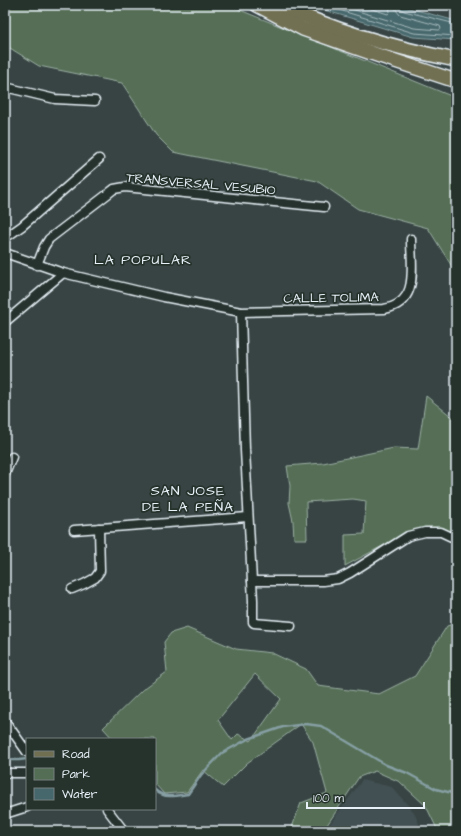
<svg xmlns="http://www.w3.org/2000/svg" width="461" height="836" viewBox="0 0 461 836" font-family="'Architects Daughter',sans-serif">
  <rect width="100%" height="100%" fill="#374443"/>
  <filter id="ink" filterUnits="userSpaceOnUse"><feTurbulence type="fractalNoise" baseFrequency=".025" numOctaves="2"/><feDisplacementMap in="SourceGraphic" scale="8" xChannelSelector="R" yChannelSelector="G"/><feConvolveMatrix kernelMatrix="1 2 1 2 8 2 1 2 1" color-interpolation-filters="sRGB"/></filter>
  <g filter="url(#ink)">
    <path fill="#435052" d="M 362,780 L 392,787 L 414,812 L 422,831 L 325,831 Z"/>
    <g fill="#546e55" stroke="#9eb0a6" fill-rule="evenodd">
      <path d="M 9,5 L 233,5 L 240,10 L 456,98 L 456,273 L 428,228 L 358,209 L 317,181 L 173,152 L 156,135 L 122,83 L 39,66 L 5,45 L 5,6 Z"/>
      <path d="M 426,396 L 456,420 L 456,533 L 425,532 L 401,536 L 345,566 L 345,535 L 364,534 L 366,501 L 353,499 L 306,502 L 307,539 L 294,539 L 293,521 L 289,503 L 290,486 L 287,466 L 323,463 L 394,448 L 418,449 Z"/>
      <path d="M 456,623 L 456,831 L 438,831 L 426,806 L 400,782 L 375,771 L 359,777 L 323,831 L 296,831 L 291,830 L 301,803 L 327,793 L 313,742 L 301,724 L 247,763 L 223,787 L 203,770 L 187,792 L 164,794 L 155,784 L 155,739 L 113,739 L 103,728 L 142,690 L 167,672 L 164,642 L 171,633 L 187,628 L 236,649 L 272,653 L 306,669 L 318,686 L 379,694 L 415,676 L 447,626 ZM 255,674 L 281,699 L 251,741 L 238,734 L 232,740 L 218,720 Z"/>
    </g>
    <path fill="#46686c" stroke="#879fa4" d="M 313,5 L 398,5 L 456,21 L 456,40 L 413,37 L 324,10 Z"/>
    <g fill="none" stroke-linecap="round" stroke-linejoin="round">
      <g stroke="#a7bac0" stroke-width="1">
        <path d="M 323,5 L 414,33 L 456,36"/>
        <path d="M 338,5 L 414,28 L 439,30 L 441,29 L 440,26 L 400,15 L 396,10 L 395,5"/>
        <path d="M 359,5 L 388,14 L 390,12 L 389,5"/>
        <path d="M 400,5 L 401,9 L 404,11 L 456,24"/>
      </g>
      <g stroke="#879fa4" stroke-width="2.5">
        <path d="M 98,739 L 100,739"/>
        <path d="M 5,760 L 19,760 L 27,759"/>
        <path d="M 155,790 C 164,799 177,796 188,794 L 201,775 L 222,753 L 248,739 L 283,727 L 306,724 L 321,726 L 386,765 L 407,773 L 436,789 L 456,794"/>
      </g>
      <g stroke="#e8f1f8" stroke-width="11">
        <g id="street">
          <path d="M 5,87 L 55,99 L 95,101"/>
          <path d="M 5,238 L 22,226 L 99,159"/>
          <path d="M 5,252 L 8,254 L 63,273 L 164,297 L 241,312 L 384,309 C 420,303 411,267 411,239"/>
          <path d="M 37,265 L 44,247 L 49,239 L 109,193 L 114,189 L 125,187 L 324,207"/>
          <path d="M 241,312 L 245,450 L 253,600 L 253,622 L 254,623 L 291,626"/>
          <path d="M 5,322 L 63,273"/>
          <path d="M 5,474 L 12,457"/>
          <path d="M 74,530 L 248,517"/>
          <path d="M 252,581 L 323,581 L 338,579 L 350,573 L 408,536 L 425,532 L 441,532 L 456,539"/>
          <path d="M 72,589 L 84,584 L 95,578 L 100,571 L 99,528"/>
          <path d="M 5,721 L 27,752"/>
          <path d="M 5,773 L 27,773"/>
          <path d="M 107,809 L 124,831"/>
          <path d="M 5,814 L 27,807"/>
        </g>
      </g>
      <g stroke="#e8f1f8" stroke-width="16">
        <g id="primary">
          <path d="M 257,5 L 303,29 L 377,55 L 456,81"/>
          <path d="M 280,5 C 336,32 395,48 456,60"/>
        </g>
      </g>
      <use href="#street" stroke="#26332d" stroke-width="8"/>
      <use href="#primary" stroke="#716f52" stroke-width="13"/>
    </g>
  </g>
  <g text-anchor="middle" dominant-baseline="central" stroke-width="3.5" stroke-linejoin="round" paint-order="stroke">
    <g font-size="13" fill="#e8f1f8" stroke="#26332d">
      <text transform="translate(201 184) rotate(5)">TRANSVERSAL VESUBIO</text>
      <text transform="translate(331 298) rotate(-1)">CALLE TOLIMA</text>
    </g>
    <g font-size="14" letter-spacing="1" fill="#e8f1f8" stroke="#26332d">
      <text x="143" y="260">LA POPULAR</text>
      <text x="188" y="491">SAN JOSE<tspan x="188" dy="16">DE LA PEÑA</tspan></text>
    </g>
  </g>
  <rect width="461" height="836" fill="none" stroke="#26332d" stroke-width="20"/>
  <rect x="10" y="10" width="441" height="816" fill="none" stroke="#e8f1f8" stroke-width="1.5" filter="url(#ink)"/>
  <rect x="26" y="738" width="130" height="72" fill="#26332d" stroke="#747f7e"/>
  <rect x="34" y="751" width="20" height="6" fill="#716f52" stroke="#747f7e"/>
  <text x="62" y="758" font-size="12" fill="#e8f1f8">Road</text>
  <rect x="34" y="768" width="20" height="12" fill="#546e55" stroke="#747f7e"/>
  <text x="62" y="778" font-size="12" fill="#e8f1f8">Park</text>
  <rect x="34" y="788" width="20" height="12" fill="#46686c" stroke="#747f7e"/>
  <text x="62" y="798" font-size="12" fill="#e8f1f8">Water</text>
  <path d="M307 802v6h117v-6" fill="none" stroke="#e8f1f8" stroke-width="2"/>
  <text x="313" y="802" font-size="12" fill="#e8f1f8" stroke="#26332d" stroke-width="3" paint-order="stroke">100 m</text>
</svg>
